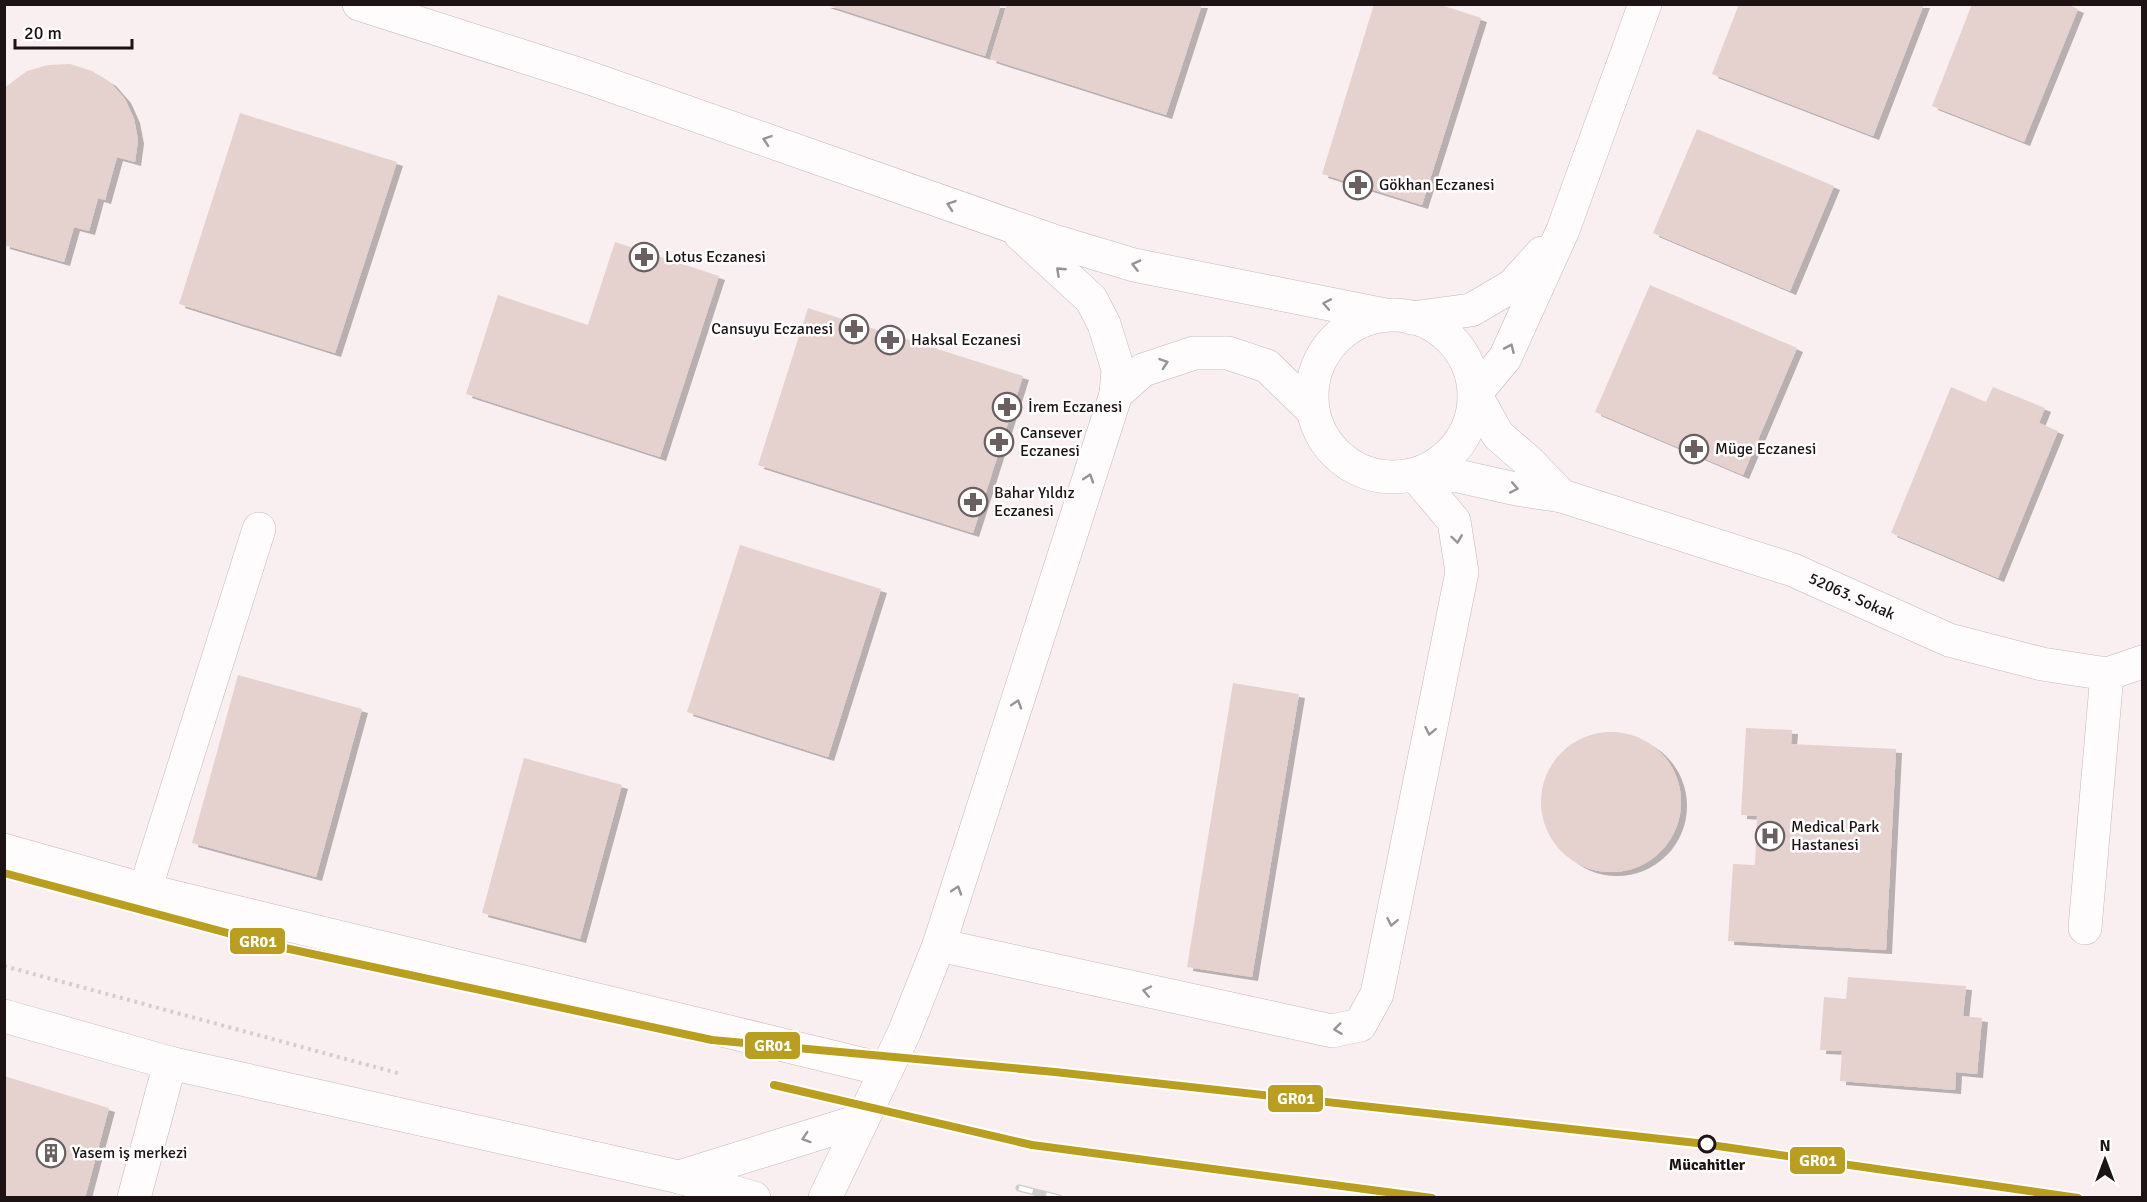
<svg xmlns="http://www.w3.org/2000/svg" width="2147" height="1202" viewBox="0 0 2147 1202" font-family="Signika,sans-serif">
  <defs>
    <filter id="shadow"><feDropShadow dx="6" dy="4" stdDeviation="0" flood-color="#0004"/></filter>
  </defs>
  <rect width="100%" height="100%" fill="#f9eef0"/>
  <g fill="#e5d2cf" filter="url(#shadow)">
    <path d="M 824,4 L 1001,4 L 985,56 Z"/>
    <path d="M 1007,4 L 1202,4 L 1166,115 L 990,59 Z"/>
    <path d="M 1374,4 L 1438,4 L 1481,18 L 1422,205 L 1322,174 Z"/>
    <path d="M 1739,4 L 1924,4 L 1873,136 L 1712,74 Z"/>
    <path d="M 1972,4 L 2066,4 L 2078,9 L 2024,142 L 1932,106 Z"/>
    <path d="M 70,64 L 92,71 L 110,82 L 125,99 L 134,119 L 138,140 L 135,162 L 117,157 L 105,200 L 98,198 L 89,231 L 74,227 L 64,262 L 4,245 L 4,88 L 27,71 L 48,65 Z"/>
    <path d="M 240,113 L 397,162 L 335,353 L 179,304 Z"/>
    <path d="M 1697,129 L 1834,186 L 1790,291 L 1653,233 Z"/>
    <path d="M 615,242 L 719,276 L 660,457 L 466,394 L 498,295 L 588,325 Z"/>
    <path d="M 1650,285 L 1797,348 L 1743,475 L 1595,412 Z"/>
    <path d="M 808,308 L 1023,376 L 973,533 L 758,465 Z"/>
    <path d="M 1951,387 L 1986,402 L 1993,387 L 2045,408 L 2039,423 L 2058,431 L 1998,578 L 1891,533 Z"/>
    <path d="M 740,545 L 881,589 L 828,757 L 687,712 Z"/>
    <path d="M 238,675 L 362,709 L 316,877 L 192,843 Z"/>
    <path d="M 1233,683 L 1299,694 L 1252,977 L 1187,967 Z"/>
    <path d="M 1746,728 L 1792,730 L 1791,744 L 1896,749 L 1886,950 L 1728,941 L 1733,864 L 1755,865 L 1757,816 L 1741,815 Z"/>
    <circle cx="1611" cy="802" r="70"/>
    <path d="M 524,758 L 622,785 L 580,939 L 482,913 Z"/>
    <path d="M 1848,977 L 1966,986 L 1963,1016 L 1982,1018 L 1977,1074 L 1956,1072 L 1955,1090 L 1840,1081 L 1842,1051 L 1820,1050 L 1824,997 L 1846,999 Z"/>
    <path d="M 4,1076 L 109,1108 L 85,1198 L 4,1198 Z"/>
  </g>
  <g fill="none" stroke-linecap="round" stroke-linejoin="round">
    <g stroke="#c3b8ba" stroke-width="34">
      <g id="minor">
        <path d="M 359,4 L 581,75 L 1054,241 L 1134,265 L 1385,315"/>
        <circle cx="1393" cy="396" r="81"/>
        <path d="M 1412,318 L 1471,310 L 1512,286 L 1542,253"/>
        <path d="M 1116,394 L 1143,370 L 1194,353 L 1228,353 L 1267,366 L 1313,411"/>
        <path id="s1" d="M 1415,475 L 1458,476 L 1516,489 L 1562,496 L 1793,570 L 1949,640 L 2042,664 L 2107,674 L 2142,662"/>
        <path d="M 1562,496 L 1529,462 L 1498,435 L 1475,394 L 1505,358 L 1563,230 L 1645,4"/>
        <path d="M 4,850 L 145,890 L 886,1070"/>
        <path d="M 145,890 L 259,529"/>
        <path d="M 2085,928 L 2107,674"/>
        <path d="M 939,945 L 1332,1031 L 1360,1025 L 1377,994 L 1462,572 L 1454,521 L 1415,475"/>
        <path d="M 4,1016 L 170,1063 L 679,1177 L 754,1198"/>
        <path d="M 679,1177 L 862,1120"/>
        <path d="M 134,1198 L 170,1063"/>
        <path d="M 825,1198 L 904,1033 L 939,945 L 1116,394 L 1118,369 L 1104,324 L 1091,299 L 1020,234"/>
      </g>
    </g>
    <path stroke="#d3cfd0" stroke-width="4" stroke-dasharray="3 4.5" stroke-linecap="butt" d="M 4,966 L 401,1074"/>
    <use href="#minor" stroke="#fefcfd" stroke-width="33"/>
    <g stroke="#cfcccc" stroke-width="7">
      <path id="rail" d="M 1019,1188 L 1059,1198"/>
    </g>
    <use href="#rail" stroke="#fff" stroke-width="4.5" stroke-dasharray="14" stroke-linecap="butt"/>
    <g stroke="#fff" stroke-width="12">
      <g id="rail-1">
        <path d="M 4,873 L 280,947 L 712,1040 L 1055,1072 L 1697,1143 L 2078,1198"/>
        <path d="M 774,1085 L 1032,1145 L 1432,1198"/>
      </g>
    </g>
    <use href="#rail-1" stroke="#ba9e20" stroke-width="8"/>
  </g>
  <defs><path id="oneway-chevron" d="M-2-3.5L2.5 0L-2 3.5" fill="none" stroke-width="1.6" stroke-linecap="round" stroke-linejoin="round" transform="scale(1.5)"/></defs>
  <g stroke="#999395">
    <use href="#oneway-chevron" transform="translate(767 140) rotate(-161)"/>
    <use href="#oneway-chevron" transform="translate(951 205) rotate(-161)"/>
    <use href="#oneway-chevron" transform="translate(1136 265) rotate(-167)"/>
    <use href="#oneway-chevron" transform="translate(1060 271) rotate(-137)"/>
    <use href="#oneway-chevron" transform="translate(1327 304) rotate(-169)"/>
    <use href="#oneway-chevron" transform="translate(1510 348) rotate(-66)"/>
    <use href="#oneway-chevron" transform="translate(1164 363) rotate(-19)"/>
    <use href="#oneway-chevron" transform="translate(1089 478) rotate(-72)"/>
    <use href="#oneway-chevron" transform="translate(1514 488) rotate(11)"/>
    <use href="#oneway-chevron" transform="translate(1457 539) rotate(82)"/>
    <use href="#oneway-chevron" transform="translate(1017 704) rotate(-72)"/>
    <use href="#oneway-chevron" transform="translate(1430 731) rotate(101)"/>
    <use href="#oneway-chevron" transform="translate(957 890) rotate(-72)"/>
    <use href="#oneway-chevron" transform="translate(1392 922) rotate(101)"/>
    <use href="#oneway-chevron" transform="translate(1147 991) rotate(-168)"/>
    <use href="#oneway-chevron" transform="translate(1338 1029) rotate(173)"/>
    <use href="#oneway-chevron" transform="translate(806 1138) rotate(162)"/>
  </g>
  <defs>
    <g id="pharmacy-ring" transform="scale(1.5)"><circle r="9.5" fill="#fff" stroke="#6a6062" stroke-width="1.5"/><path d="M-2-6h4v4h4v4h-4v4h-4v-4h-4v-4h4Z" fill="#6a6062"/></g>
    <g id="hospital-ring" transform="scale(1.5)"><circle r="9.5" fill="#fff" stroke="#6a6062" stroke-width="1.5"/><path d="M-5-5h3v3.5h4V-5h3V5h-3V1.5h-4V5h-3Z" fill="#6a6062"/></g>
    <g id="building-ring" transform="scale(1.5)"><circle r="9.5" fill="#fff" stroke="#6a6062" stroke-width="1.5"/><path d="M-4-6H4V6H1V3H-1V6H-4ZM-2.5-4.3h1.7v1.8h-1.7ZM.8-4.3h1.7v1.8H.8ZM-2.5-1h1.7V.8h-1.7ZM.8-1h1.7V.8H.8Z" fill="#6a6062"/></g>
  </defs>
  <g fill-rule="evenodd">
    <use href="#pharmacy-ring" x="1358" y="185"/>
    <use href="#pharmacy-ring" x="644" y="257"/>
    <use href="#pharmacy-ring" x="854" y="329"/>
    <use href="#pharmacy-ring" x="890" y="340"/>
    <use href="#pharmacy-ring" x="1007" y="407"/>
    <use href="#pharmacy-ring" x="999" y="442"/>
    <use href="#pharmacy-ring" x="1694" y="449"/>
    <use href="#pharmacy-ring" x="973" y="502"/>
    <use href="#hospital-ring" x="1770" y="836"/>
    <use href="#building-ring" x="51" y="1153"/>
  </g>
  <circle fill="#fff" stroke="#1d1315" stroke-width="3" cx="1707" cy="1144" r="8"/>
  <g text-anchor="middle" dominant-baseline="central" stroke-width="5" stroke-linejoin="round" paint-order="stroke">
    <g font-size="16" fill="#1d1315" stroke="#fff" text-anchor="start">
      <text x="1379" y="185">Gökhan Eczanesi</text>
      <text x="665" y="257">Lotus Eczanesi</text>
      <text x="833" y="329" text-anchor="end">Cansuyu Eczanesi</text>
      <text x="911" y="340">Haksal Eczanesi</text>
      <text x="1028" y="407">İrem Eczanesi</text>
      <text x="1020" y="433">Cansever<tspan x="1020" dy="18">Eczanesi</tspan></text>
      <text x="1715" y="449">Müge Eczanesi</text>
      <text x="994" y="493">Bahar Yıldız<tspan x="994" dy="18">Eczanesi</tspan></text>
      <text x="1791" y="827">Medical Park<tspan x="1791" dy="18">Hastanesi</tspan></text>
      <text x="72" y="1153">Yasem iş merkezi</text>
    </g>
    <g font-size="16" fill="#1d1315" stroke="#fff">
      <text stroke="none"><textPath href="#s1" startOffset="456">52063. Sokak</textPath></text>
    </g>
    <g font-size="16" font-weight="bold" fill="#1d1315" stroke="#fff">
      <text x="1707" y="1165">Mücahitler</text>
    </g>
  </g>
  <g stroke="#fff" stroke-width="2">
    <rect x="229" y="927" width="57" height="28" rx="6" fill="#ba9e20"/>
    <rect x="744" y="1031" width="57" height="29" rx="6" fill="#ba9e20"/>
    <rect x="1267" y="1084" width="57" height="29" rx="6" fill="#ba9e20"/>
    <rect x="1789" y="1146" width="57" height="29" rx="6" fill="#ba9e20"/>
  </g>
  <g font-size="16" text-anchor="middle" font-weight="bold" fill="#fff">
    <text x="258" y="947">GR01</text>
    <text x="773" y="1051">GR01</text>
    <text x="1296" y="1104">GR01</text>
    <text x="1818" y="1166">GR01</text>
  </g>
  <rect width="2147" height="1202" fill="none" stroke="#1d1315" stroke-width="12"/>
  <g transform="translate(2105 1160)" stroke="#ffffff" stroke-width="4.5" paint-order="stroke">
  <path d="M0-4.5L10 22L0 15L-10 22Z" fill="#1d1315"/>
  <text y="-9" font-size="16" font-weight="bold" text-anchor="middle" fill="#1d1315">N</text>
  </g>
  <path d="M15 39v9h117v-9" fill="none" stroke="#1d1315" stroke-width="3"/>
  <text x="24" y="39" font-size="18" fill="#1d1315" stroke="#ffffff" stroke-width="4.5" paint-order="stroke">20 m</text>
</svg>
